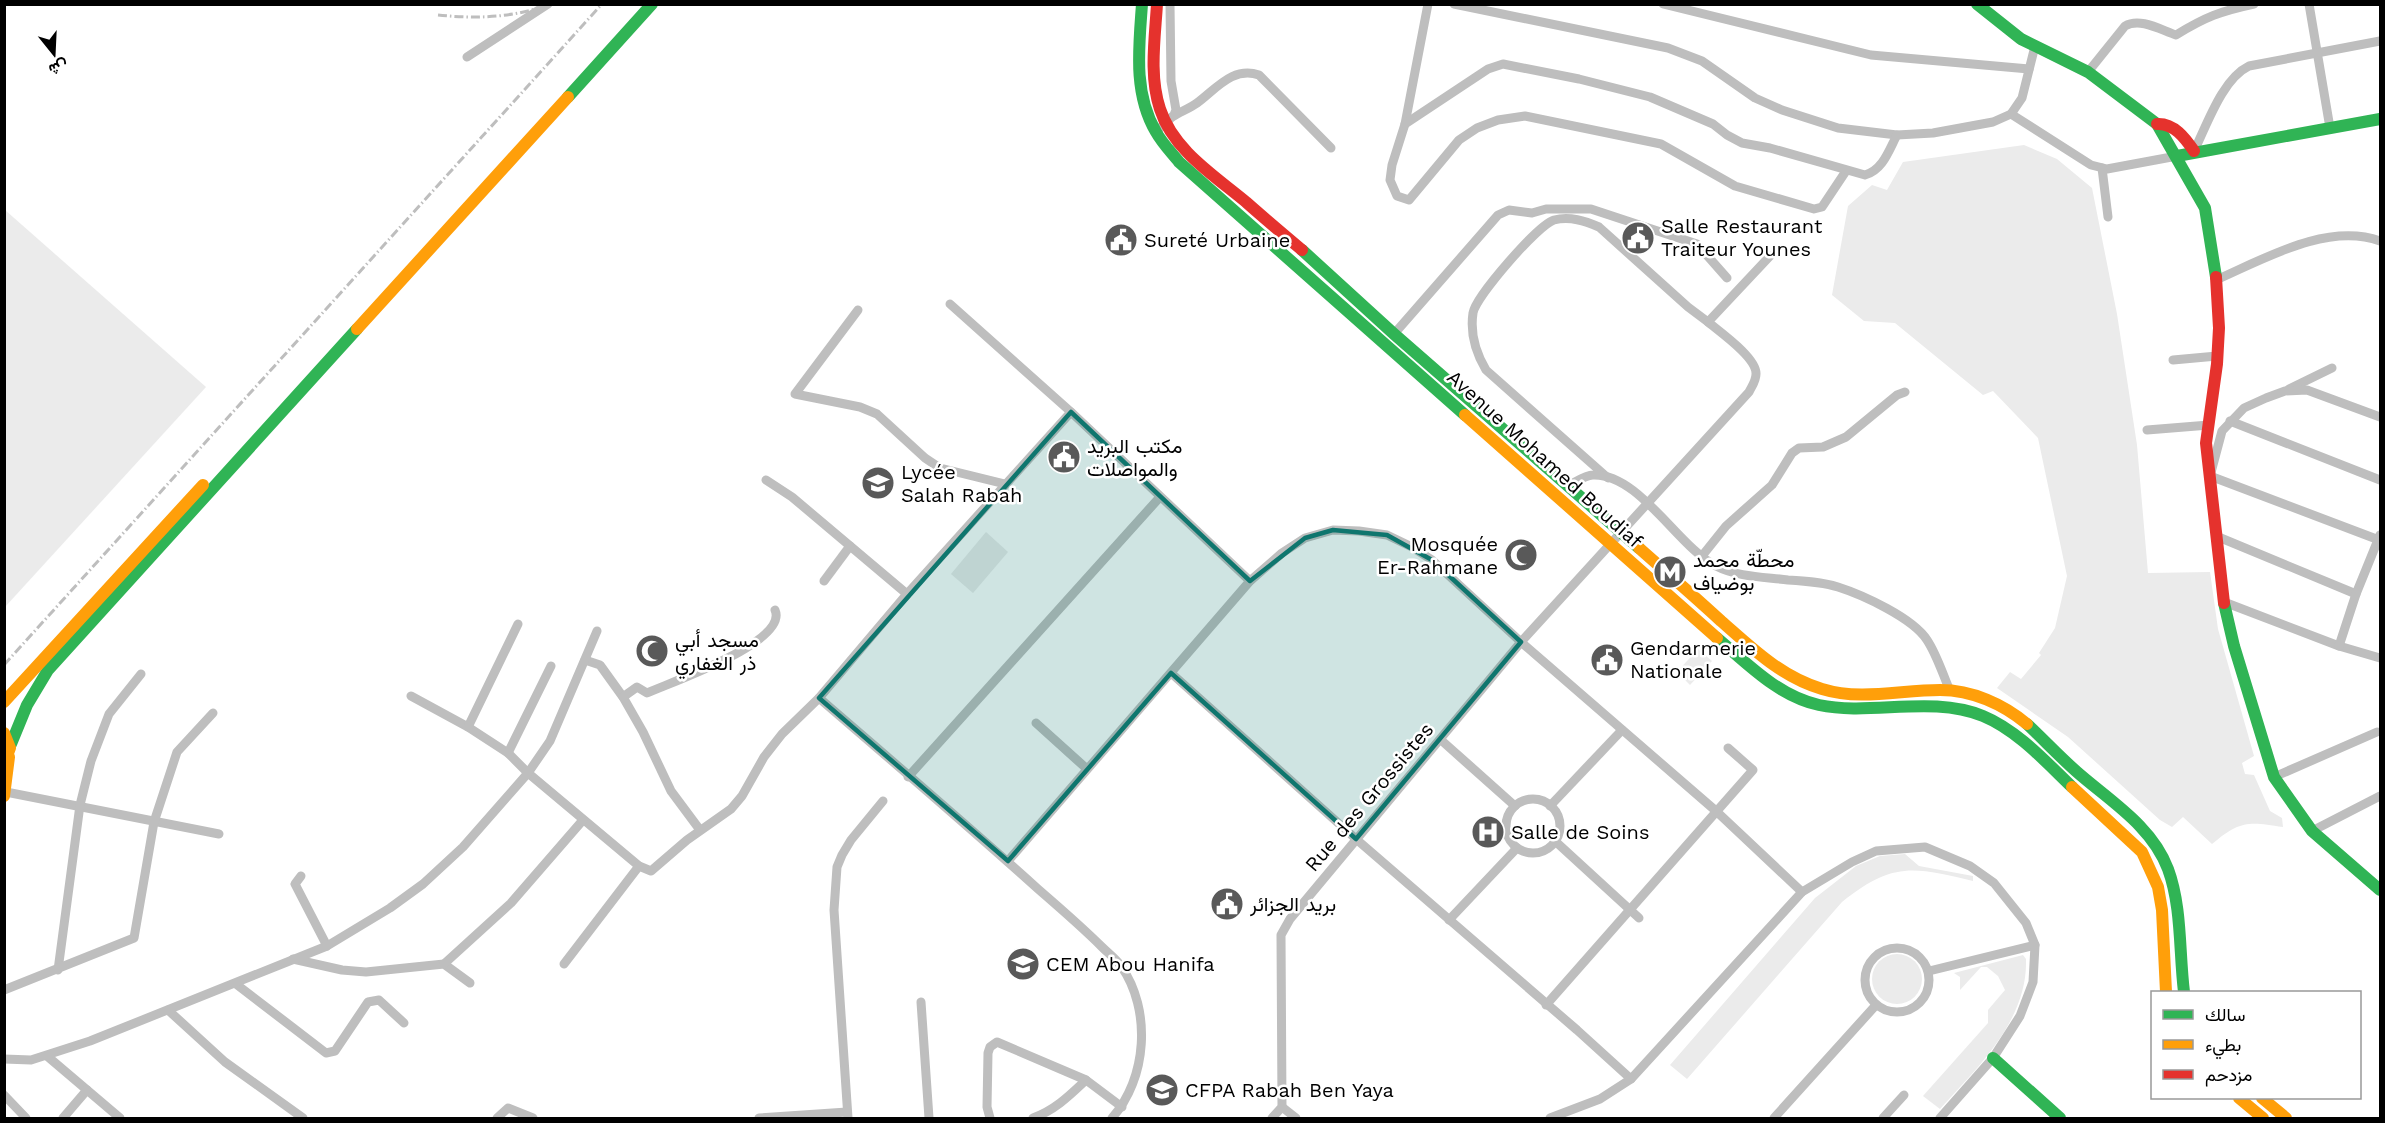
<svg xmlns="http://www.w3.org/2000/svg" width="2385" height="1123" viewBox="0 0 2385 1123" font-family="'Work Sans',Vazirmatn,sans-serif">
  <rect width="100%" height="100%" fill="#fff"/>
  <g fill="#ebebeb">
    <path d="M 2024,145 L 2057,159 L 2092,188 L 2117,314 L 2137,445 L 2148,573 L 2210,572 L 2218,629 L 2254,756 L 2242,763 L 2245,774 L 2254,775 L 2270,811 L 2282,818 L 2283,827 C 2248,821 2239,821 2212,844 L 2183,817 L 2172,827 L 2160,820 L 2068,737 L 1997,688 L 2010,672 L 2021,679 L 2041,655 L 2039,653 L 2055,628 L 2067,576 L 2038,438 L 1993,391 L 1983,395 L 1895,323 L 1864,321 L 1832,295 L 1848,206 L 1872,185 L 1887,190 L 1903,162 Z"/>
    <path d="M 5,210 L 206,387 L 5,607 Z"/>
    <path d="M 986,532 L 1008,552 L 973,593 L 951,574 Z"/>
    <path d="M 1698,649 L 1712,661 L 1690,685 L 1677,672 Z"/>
    <path d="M 1905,854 L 1919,866 L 1973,876 L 1973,881 C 1914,867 1893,861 1842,902 L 1687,1079 L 1670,1065 L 1815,898 L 1856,866 L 1880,856 Z"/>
    <circle cx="1897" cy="979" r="25"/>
    <path d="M 2023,955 L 2026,959 C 2028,1020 1978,1067 1940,1109 L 1923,1096 L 1988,1023 L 1988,1010 L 2005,990 L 1998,976 L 1987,967 L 1981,967 L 1960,990 L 1960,977 L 1954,973 Z"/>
  </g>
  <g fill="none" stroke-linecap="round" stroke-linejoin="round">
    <g stroke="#bebebe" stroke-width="9">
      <path d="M 1428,4 L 1405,124 L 1392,165 L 1390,180 L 1397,196 L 1409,200 L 1459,140 L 1477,128 L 1498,120 L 1525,116 L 1661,144 L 1735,186 L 1814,209 L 1822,207 L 1846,171"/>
      <path d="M 1454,4 L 1668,48 L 1702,61 L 1755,98 L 1782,110 L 1838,128 L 1897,135 L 1933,133 L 1993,122 L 2011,114 L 2022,98 L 2035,46"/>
      <path d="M 1663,4 L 1871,55 L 2029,69"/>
      <path d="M 2309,4 L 2330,128"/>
      <path d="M 467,57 L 548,4"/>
      <path d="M 2088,72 L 2125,26 C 2140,17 2161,30 2176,35 C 2205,17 2221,11 2254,4"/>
      <path d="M 2011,114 L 2091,165 L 2107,169 L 2177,156"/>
      <path d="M 1172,117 C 1180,112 1190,108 1197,103 C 1216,89 1233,66 1259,75 L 1331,148"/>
      <path d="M 1405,124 L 1488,69 L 1503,64 L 1579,79 L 1650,97 L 1713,124 L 1727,135 L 1742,143 L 1770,148 L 1865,175 C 1883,170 1889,150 1897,135"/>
      <path d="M 1156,132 L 1174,115 L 1176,110 L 1171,81 L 1170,4"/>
      <path d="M 2194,151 C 2207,125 2222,79 2249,66 L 2380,41"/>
      <path d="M 2102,168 L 2108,217"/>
      <path d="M 2216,280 C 2264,259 2327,222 2380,241"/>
      <path d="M 950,304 L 1071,412 L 1250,581"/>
      <path d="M 858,310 L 795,394 L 860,407 L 877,414 L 925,458 L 940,468 L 1005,484"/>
      <path d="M 1394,334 L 1498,215 L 1509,210 L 1532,213 L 1546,209 L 1591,209 L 1697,244 L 1727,278"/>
      <path d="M 2173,360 L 2217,356"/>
      <path d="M 2289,389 L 2332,368"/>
      <path d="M 2230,421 L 2380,480"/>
      <path d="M 2147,430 L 2209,425"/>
      <path d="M 1608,478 L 1486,370 C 1476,353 1470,333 1473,313 C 1476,296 1538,225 1554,220 C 1570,216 1585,221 1599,227 L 1688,307 L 1708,322"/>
      <path d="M 766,480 L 792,497 L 907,594"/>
      <path d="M 1568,486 C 1576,482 1585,475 1593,475 C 1639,473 1678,547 1716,566 C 1737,577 1765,577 1788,580 C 1805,581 1822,582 1838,587 C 1863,595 1913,618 1927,640 C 1937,655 1943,675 1950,691"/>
      <path d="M 2216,536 L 2356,594"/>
      <path d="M 2379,540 L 2210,476 L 2222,431 L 2244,408 L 2266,398 L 2285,391 L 2307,390 L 2380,417"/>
      <path d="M 1702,556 L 1726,526 L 1772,485 L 1792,453 L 1799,448 L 1823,447 L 1846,437 L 1897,395 L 1905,392"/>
      <path d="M 824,581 L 850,546"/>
      <path d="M 2224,602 L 2339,646 L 2380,658"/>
      <path d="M 2339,646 L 2356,594 L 2380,535"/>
      <path d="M 585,660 L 600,665 L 623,697 L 643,732 L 671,791 L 700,830"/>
      <path d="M 1171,673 L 1356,839 L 1577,1030 L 1631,1079"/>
      <path d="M 411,696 L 468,727 L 508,753 L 528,773 L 639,866 L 651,871 L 687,840 L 731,809 L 742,796 L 764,757 L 782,734 L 819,698 L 907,594 L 1071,412"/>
      <path d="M 623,697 L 637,687 L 647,693 C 671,682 789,642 775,610"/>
      <path d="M 819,698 C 892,761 966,824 1038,889 C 1060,908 1082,927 1102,947 C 1108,953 1116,959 1121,966 C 1152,1010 1147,1079 1112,1118"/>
      <path d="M 1036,723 L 1087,769"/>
      <path d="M 468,727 L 518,624"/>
      <path d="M 1441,740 L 1515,806"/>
      <path d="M 508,753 L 551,666"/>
      <path d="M 908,777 L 1160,497"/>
      <path d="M 2274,777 L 2377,732"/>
      <path d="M 6,792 L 219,834"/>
      <circle cx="1533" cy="826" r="27"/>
      <path d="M 1550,806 L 1622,730"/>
      <path d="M 2312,831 L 2380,796"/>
      <path d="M 1555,841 L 1639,918"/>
      <path d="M 1008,861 L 1250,581 L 1282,553 L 1305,538 L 1333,530 L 1359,531 L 1387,535 L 1412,547 L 1432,560 L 1521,642 L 1716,811 L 1802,892"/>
      <path d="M 301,876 L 295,884 L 327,946"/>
      <path d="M 1449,920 L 1517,848"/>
      <circle cx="1897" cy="980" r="32"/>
      <path d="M 293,959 L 342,970 L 366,972 L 444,964 L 470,983"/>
      <path d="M 444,964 L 511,903 L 583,820"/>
      <path d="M 564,964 L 639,866"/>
      <path d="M 58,970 L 80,805 L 91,761 L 109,714 L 141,674"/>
      <path d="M 1929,971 L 2035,945"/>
      <path d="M 236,984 L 326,1053 L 335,1051 L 368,1002 L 379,1000 L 404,1023"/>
      <path d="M 4,990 L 134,938 L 154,822 L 177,752 L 213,713"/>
      <path d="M 921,1002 L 929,1118"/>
      <path d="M 1546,1005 L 1753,770 L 1728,748"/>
      <path d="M 168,1010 L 225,1062 L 303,1118"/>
      <path d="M 47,1056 L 120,1118"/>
      <path d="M 4,1059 L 31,1060 L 90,1041 L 327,946 L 390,908 L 423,884 L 463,847 L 528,773 L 550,741 L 597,631"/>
      <path d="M 4,1095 L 26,1118"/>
      <path d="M 1282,1107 L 1296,1118"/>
      <path d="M 63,1118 L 87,1090"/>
      <path d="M 497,1118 L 508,1108 L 533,1118"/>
      <path d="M 759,1118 L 847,1112"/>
      <path d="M 848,1118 L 834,910 L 837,867 L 842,855 L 851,840 L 883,801"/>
      <path d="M 990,1118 L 987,1107 L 988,1053 L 990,1047 L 997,1042 L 1086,1080 L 1122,1107"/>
      <path d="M 1033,1118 C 1055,1110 1069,1096 1086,1080"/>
      <path d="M 1272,1118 L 1282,1107 L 1281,935 L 1290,919 L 1521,642 L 1749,392 C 1752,386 1756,381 1756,374 C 1757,358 1720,332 1708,322 L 1770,256"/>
      <path d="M 1550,1118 L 1600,1099 L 1631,1079 L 1802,892 L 1852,862 L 1876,851 L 1925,847 L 1970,866 L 1994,883 L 2026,923 L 2035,945 L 2033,982 L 2020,1016 L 1993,1058 L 1940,1118"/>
      <path d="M 1774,1118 L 1876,1005"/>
      <path d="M 1883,1118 L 1904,1095"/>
    </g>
    <g stroke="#30b455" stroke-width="12">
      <path d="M 1142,4 C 1139,47 1133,93 1156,132 C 1162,143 1171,152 1179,162 L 1465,415"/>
      <path d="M 1977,4 L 2021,39 L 2088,72 L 2157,124 L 2205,208 L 2216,277"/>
      <path d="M 568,97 L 652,4"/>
      <path d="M 2177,156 L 2380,119"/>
      <path d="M 1302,250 L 1394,334 L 1639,548"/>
      <path d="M 2224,603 L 2234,646 L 2274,777 L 2312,831 L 2380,890"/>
      <path d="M 1717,638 C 1748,664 1778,696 1819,705 C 1871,716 1931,695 1983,716 C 2017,730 2046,762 2072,787"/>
      <path d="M 2027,724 C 2044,740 2060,757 2077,772 C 2110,801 2152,826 2168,869 C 2182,907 2179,951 2184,992"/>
      <path d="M 11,744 L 27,705 L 48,670 L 357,329"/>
      <path d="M 1993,1058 L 2060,1118"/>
    </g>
    <g stroke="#ff9f0a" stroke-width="12">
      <path d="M 357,329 L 568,97"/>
      <path d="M 1465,415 L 1717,638"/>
      <path d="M 1639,548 C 1666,572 1694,596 1721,621 C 1752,648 1781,677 1822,689 C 1861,701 1900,690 1940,690 C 1972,690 2003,704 2027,724"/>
      <path d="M 4,702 L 203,485"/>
      <path d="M 4,733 L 10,748 L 4,764"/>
      <path d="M 2072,787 L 2142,852 L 2158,887 L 2162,910 L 2166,992"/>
      <path d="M 4,796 L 9,757"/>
      <path d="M 2239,1098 L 2263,1118"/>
      <path d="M 2262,1098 L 2286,1118"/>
    </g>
    <g stroke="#e5322d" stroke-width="12">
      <path d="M 1157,4 C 1155,38 1149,76 1160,109 C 1173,150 1215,176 1246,202 C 1264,218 1283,234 1302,250"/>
      <path d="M 2157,124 C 2174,123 2185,138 2194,151"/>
      <path d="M 2216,277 L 2219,328 L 2217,364 L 2206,443 L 2224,603"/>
    </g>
    <g stroke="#bebebe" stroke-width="3" stroke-dasharray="9 3 1.5 3" stroke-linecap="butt">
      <path d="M 438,15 C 475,19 514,18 550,4"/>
      <path d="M 4,665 L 602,4"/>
    </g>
  </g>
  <path fill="#0f766e" fill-opacity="0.2" stroke="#0f766e" stroke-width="4.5" stroke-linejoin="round" d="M 1071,412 L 1250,581 L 1305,538 L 1333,530 L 1387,535 L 1432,560 L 1521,642 L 1356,839 L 1171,673 L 1008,861 L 819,698 Z"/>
  <defs>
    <g id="civic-disc" transform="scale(1.725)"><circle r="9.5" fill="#595959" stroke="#fff"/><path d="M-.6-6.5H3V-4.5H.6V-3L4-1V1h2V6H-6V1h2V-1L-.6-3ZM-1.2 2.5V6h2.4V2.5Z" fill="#fff"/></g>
    <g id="school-disc" transform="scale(1.725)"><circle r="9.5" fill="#595959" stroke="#fff"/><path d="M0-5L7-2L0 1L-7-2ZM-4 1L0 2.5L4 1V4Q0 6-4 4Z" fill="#fff"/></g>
    <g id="mosque-disc" transform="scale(1.725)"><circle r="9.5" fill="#595959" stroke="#fff"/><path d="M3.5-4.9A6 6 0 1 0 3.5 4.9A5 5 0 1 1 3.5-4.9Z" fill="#fff"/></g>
    <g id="metro-disc" transform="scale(1.725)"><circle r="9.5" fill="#595959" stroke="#fff"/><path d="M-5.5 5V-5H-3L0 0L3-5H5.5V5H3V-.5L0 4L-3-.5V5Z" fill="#fff"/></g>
    <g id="hospital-disc" transform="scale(1.725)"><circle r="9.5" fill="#595959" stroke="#fff"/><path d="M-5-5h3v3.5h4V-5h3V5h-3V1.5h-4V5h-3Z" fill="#fff"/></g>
    <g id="university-disc" transform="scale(1.725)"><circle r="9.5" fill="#595959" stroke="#fff"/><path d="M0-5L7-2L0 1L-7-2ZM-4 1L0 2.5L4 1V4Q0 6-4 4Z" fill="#fff"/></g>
  </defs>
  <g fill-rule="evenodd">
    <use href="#civic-disc" x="1638" y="238"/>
    <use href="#civic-disc" x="1121" y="240"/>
    <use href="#civic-disc" x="1064" y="457"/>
    <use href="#school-disc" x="878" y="483"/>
    <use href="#mosque-disc" x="1521" y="555"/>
    <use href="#metro-disc" x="1670" y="572"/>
    <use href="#mosque-disc" x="652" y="651"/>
    <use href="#civic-disc" x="1607" y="660"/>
    <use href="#hospital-disc" x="1488" y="832"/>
    <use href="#civic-disc" x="1227" y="904"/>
    <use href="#school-disc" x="1023" y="964"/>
    <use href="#university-disc" x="1162" y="1090"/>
  </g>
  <g text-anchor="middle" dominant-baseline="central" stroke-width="5" stroke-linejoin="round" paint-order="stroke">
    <g font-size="20" fill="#000" stroke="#fff" text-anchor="start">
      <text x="1661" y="226">Salle Restaurant<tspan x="1661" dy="23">Traiteur Younes</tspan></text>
      <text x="1144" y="240">Sureté Urbaine</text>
      <text x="1087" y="446">مكتب البريد<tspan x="1087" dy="23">والمواصلات</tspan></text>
      <text x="901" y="472">Lycée<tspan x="901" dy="23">Salah Rabah</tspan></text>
      <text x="1498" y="544" text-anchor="end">Mosquée<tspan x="1498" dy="23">Er-Rahmane</tspan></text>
      <text x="1693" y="560">محطّة محمد<tspan x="1693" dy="23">بوضياف</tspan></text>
      <text x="675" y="640">مسجد أبي<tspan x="675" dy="23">ذر الغفاري</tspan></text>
      <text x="1630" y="648">Gendarmerie<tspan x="1630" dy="23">Nationale</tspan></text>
      <text x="1511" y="832">Salle de Soins</text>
      <text x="1250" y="904">بريد الجزائر</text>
      <text x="1046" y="964">CEM Abou Hanifa</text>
      <text x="1185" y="1090">CFPA Rabah Ben Yaya</text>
    </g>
    <g font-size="20" fill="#000" stroke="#fff">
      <text transform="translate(1545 459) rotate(42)">Avenue Mohamed Boudiaf</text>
      <text transform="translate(1369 797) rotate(-50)">Rue des Grossistes</text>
    </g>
  </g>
  <rect width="2385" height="1123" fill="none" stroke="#000000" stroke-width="12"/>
  <rect x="2151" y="991" width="210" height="108" fill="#ffffff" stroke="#999999" stroke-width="1.5"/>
  <rect x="2163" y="1010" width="30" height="9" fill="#30b455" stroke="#999999" stroke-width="1.5"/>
  <text x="2205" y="1021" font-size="18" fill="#000000">سالك</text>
  <rect x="2163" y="1040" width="30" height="9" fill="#ff9f0a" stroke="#999999" stroke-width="1.5"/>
  <text x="2205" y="1051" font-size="18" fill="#000000">بطيء</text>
  <rect x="2163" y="1070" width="30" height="9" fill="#e5322d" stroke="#999999" stroke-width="1.5"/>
  <text x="2205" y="1081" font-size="18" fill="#000000">مزدحم</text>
  <g transform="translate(54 54) rotate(162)" stroke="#ffffff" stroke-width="4.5" paint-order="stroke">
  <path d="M0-4.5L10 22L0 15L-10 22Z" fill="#000000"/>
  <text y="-9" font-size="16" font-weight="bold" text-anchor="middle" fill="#000000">ش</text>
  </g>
</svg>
